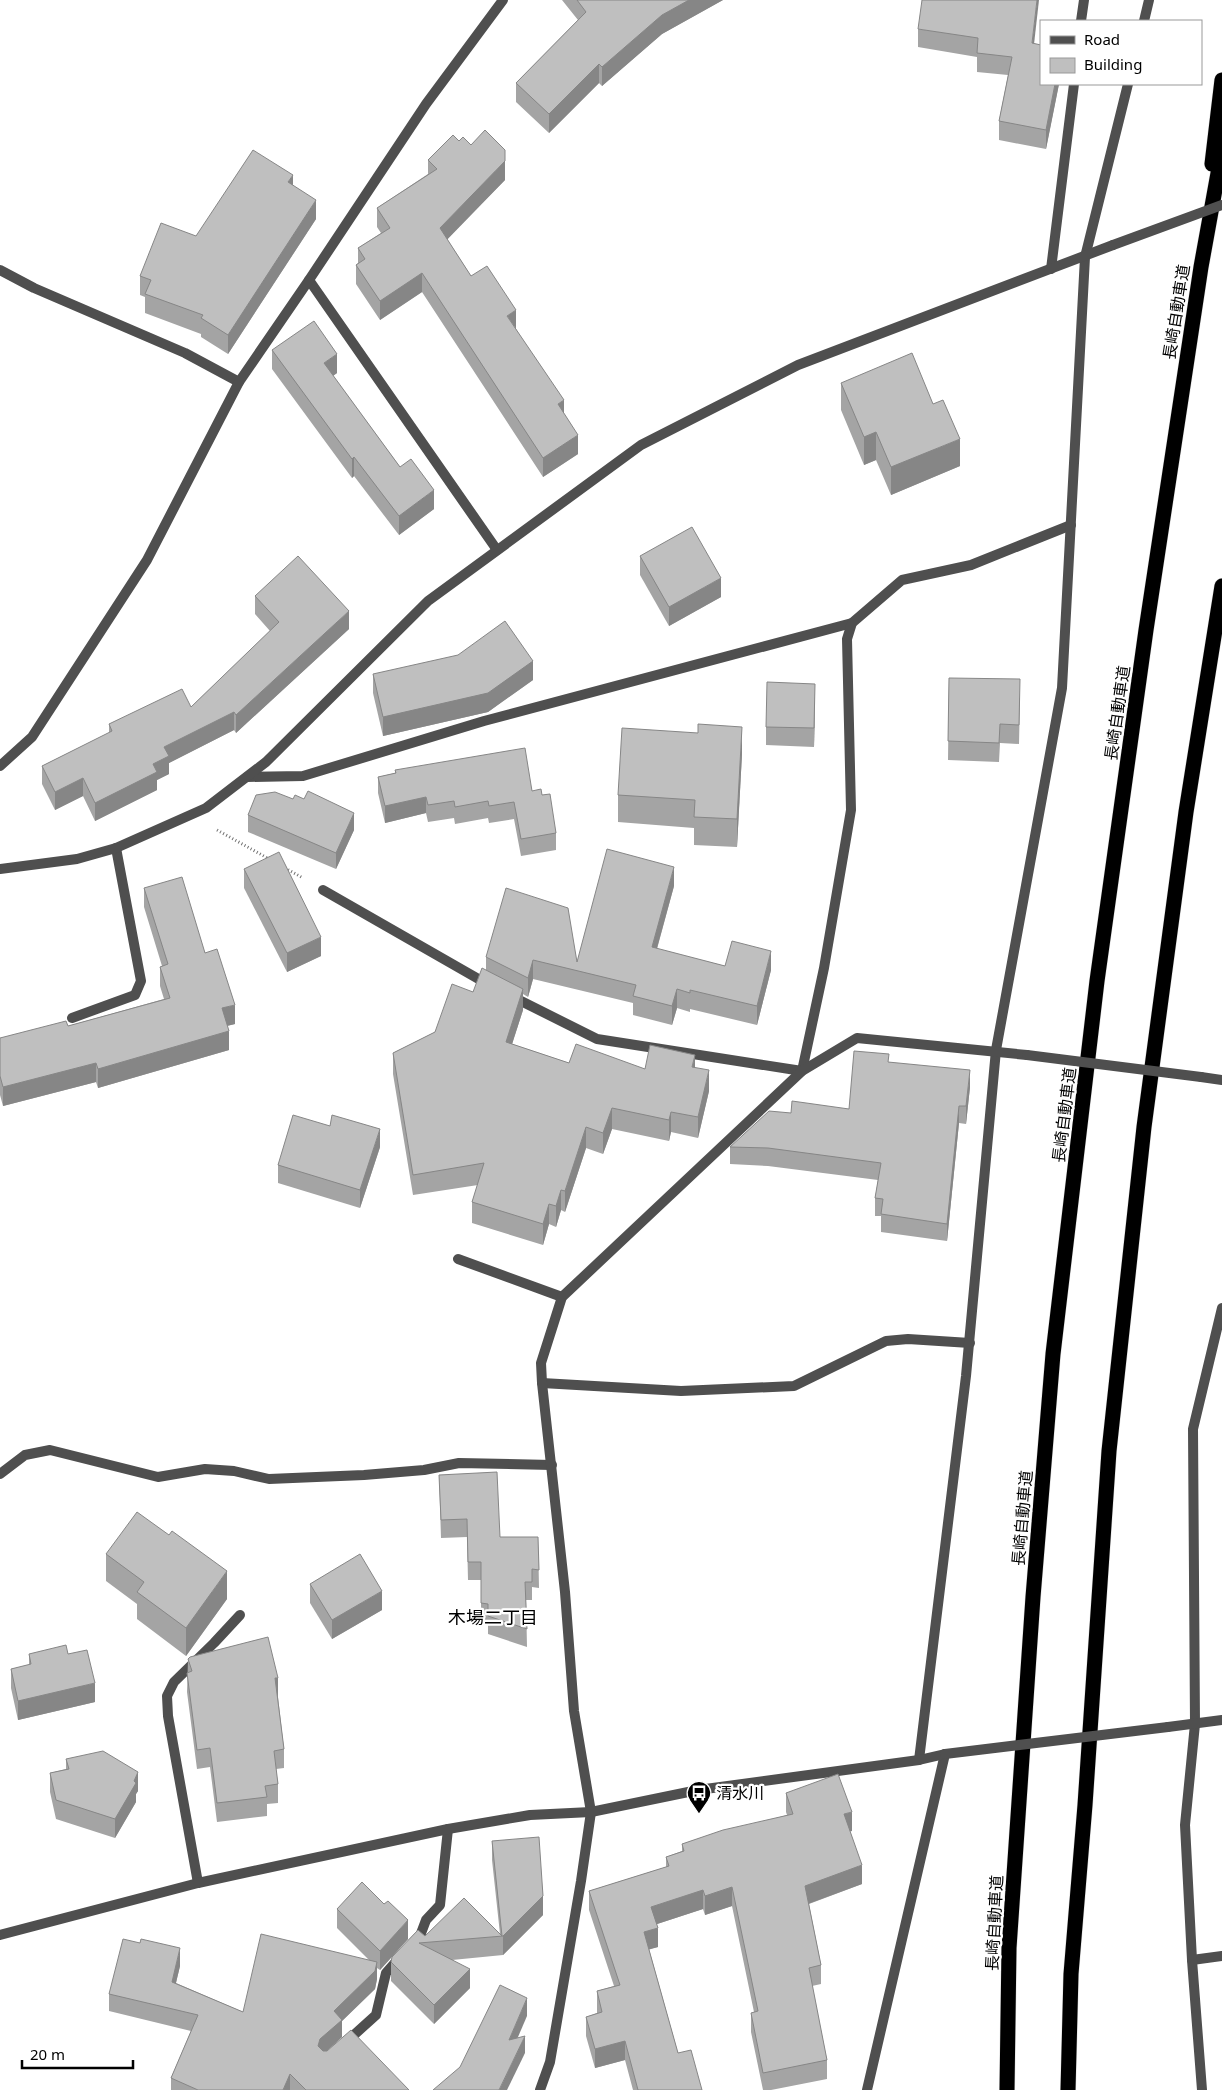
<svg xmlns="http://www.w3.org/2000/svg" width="1222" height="2090" viewBox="0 0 1222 2090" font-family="'Noto Sans','Noto Sans JP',sans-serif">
  <rect width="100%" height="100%" fill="#fff"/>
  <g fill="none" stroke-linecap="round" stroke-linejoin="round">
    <g stroke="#dbdbdb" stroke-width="16">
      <g id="motorway">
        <path d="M 1212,164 L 1222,80"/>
        <path d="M 1007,2090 L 1009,1948 L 1033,1597 L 1053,1354 L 1097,981 L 1146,630 L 1201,267 L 1222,151"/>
        <path d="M 1068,2090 L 1071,1974 L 1085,1805 L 1109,1451 L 1144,1127 L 1186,812 L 1222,586"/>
      </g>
    </g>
    <g stroke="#717171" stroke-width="3" stroke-dasharray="1 2.5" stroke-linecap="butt">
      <path d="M 217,830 L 271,860"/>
      <path d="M 285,868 L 303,878"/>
    </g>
    <g stroke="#4f4f4f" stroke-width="10">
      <path d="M 0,270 L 34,288 L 185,353 L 239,382"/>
      <path d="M 0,1474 L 25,1455 L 50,1450 L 158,1477 L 205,1469 L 234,1471 L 269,1479 L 364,1475 L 424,1470 L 459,1463 L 552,1465"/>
    </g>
    <g stroke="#4f4f4f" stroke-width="10">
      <path d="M 1081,21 L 1084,0"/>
      <path d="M 1144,21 L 1149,0"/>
      <path d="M 1051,269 L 1074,84"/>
      <path d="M 309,280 L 497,550"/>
      <path d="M 0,766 L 32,737 L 147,560 L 239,382 L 309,280 L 426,104 L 503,0"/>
      <path d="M 247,777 L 303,776 L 484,721 L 852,623"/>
      <path d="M 323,890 L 489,985"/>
      <path d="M 511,996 L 597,1039 L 802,1071 L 824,968 L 851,810 L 847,639 L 852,623 L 902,580 L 971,565 L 1071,525"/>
      <path d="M 72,1018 L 135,995 L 141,981 L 116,848"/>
      <path d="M 1201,1077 L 1222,1080"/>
      <path d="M 458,1259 L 562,1297"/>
      <path d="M 542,1383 L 681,1391 L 794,1386 L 886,1341 L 908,1339 L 970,1343"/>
      <path d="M 919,1760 L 966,1376 L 996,1050 L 1062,688 L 1085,257 L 1128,84"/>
      <path d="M 198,1883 L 168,1716 L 167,1696 L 174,1682 L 214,1643 L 240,1615"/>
      <path d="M 413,1943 L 420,1936 L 426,1920 L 440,1905 L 448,1829"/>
      <path d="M 1192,1960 L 1222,1956"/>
      <path d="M 345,2043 L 376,2015 L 386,1973 L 400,1957"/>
      <path d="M 540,2090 L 550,2062 L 581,1881 L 591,1812 L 574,1711 L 565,1592 L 542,1383 L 541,1363 L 562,1297 L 802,1071 L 857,1038 L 1027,1055"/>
      <path d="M 867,2090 L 945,1754"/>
      <path d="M 1202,2090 L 1192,1960 L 1185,1825 L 1195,1724 L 1193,1429 L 1222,1308"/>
    </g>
    <g stroke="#4f4f4f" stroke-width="10">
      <path d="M 0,869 L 77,859 L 116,848 L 206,808 L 266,762 L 428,601 L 641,445 L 798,365 L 1113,245"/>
      <path d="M 1168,1727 L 1222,1720"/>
      <path d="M 0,1935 L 198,1883 L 448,1829 L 530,1815 L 591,1812 L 698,1790 L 919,1760 L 945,1754"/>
    </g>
    <use href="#motorway" stroke="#000" stroke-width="15"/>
    <path stroke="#4f4f4f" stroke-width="10" d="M 1027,1055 L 1201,1077"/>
    <g stroke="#4f4f4f" stroke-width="10">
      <path d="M 1113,245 L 1222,205"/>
      <path d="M 945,1754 L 1168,1727"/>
    </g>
  </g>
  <g fill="#a4a4a4">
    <path d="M 562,0 L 723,0 L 662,34 L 602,86 L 599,83 L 549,133 L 516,102 L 516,83 L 578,20 Z"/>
    <path d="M 918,29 L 1034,44 L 1059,84 L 1046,149 L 999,140 L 999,121 L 1008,75 L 977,72 L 977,57 L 918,47 Z"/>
    <path d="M 459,141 L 505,180 L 447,239 L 471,276 L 516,329 L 564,414 L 578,454 L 543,477 L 422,292 L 380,320 L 356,284 L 356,265 L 358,263 L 358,248 L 381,233 L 377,227 L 377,208 L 428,174 L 428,160 Z"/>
    <path d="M 293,185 L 316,219 L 228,354 L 201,337 L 201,334 L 145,313 L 145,297 L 140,295 L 140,276 L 196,236 Z"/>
    <path d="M 272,350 L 337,373 L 333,376 L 400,467 L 434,509 L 399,535 L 354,476 L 352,478 L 272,369 Z"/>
    <path d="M 841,383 L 960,466 L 891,495 L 876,460 L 864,465 L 841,410 Z"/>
    <path d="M 640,556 L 721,597 L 669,626 L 640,575 Z"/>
    <path d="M 255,596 L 349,629 L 236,733 L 234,730 L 169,763 L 169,774 L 157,780 L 157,790 L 95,821 L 83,796 L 55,810 L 42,784 L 42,766 L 109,733 L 109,724 L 191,707 L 270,631 L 255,614 Z"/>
    <path d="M 373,674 L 533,680 L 488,712 L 383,736 L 373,693 Z"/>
    <path d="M 949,678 L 1020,698 L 1019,744 L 1000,743 L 999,762 L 948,760 Z"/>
    <path d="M 815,703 L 814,747 L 766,745 L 766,727 Z"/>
    <path d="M 742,754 L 737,847 L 694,845 L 694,828 L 618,822 L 618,795 Z"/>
    <path d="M 395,770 L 532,791 L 542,795 L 556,833 L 556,850 L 521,856 L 514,819 L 489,823 L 488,818 L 455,824 L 454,818 L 428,822 L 426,813 L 385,823 L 378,793 L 378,777 L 395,773 Z"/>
    <path d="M 248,815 L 354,830 L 336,869 L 248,832 Z"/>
    <path d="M 244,869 L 321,956 L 287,972 L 244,888 Z"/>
    <path d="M 674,886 L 657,949 L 725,966 L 771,970 L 757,1025 L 690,1009 L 690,1012 L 677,1008 L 672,1025 L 633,1015 L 633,1003 L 533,979 L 528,997 L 523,994 L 523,1010 L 512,1044 L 569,1063 L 645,1069 L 695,1067 L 709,1091 L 698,1138 L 671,1132 L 669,1141 L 612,1129 L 603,1154 L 586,1148 L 565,1212 L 561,1210 L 556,1227 L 549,1224 L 543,1245 L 472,1223 L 472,1202 L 478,1185 L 413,1195 L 393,1074 L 393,1053 L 435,1032 L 473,992 L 486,970 L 486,957 L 577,962 Z"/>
    <path d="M 144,888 L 205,953 L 235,1024 L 227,1026 L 229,1050 L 98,1088 L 96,1082 L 3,1106 L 0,1095 L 0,1038 L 68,1026 L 164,999 L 160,986 L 160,967 L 162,966 L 144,907 Z"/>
    <path d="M 889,1062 L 970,1087 L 966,1124 L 959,1123 L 947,1241 L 881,1232 L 881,1216 L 875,1216 L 875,1198 L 878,1180 L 768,1166 L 730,1164 L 730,1147 L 791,1113 L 849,1109 Z"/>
    <path d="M 380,1147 L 360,1208 L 278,1183 L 278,1165 Z"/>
    <path d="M 439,1475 L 500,1537 L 538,1537 L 539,1588 L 532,1587 L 532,1600 L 526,1600 L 527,1647 L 488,1634 L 488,1622 L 481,1621 L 481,1580 L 468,1580 L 467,1537 L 441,1538 Z"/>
    <path d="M 106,1554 L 227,1599 L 186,1656 L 137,1619 L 137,1604 L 106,1581 Z"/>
    <path d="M 310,1584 L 382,1610 L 332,1639 L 310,1603 Z"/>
    <path d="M 29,1654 L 68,1654 L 95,1702 L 18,1720 L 11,1688 L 11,1669 L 29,1665 Z"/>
    <path d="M 188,1659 L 278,1697 L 284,1749 L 284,1768 L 276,1769 L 278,1784 L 278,1803 L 267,1804 L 267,1816 L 217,1822 L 210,1767 L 197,1769 L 187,1692 Z"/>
    <path d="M 66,1759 L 138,1791 L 136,1794 L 136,1802 L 115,1838 L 56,1819 L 50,1792 L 50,1773 L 66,1769 Z"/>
    <path d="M 786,1793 L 852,1831 L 850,1831 L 862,1884 L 809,1904 L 821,1965 L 821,1984 L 812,1986 L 827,2060 L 827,2079 L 771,2090 L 763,2090 L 751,2032 L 751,2013 L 754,2012 L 732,1906 L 705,1915 L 703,1909 L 657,1924 L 658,1947 L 649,1949 L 678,2053 L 702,2090 L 633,2090 L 625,2060 L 595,2068 L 586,2036 L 586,2017 L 597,2013 L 597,1991 L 614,1986 L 589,1910 L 589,1891 L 666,1867 L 666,1857 L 682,1851 L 682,1844 L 787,1815 L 786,1812 Z"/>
    <path d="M 492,1841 L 543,1915 L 503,1955 L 452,1960 L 470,1988 L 434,2024 L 391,1981 L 391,1962 L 425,1936 L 500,1934 L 492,1860 Z"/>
    <path d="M 337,1909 L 408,1939 L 380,1970 L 377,1968 L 377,1979 L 375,1989 L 342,2021 L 342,2037 L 327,2051 L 409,2090 L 171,2090 L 171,2078 L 191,2031 L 109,2011 L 109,1994 L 140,1943 L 180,1966 L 176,1983 L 243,2012 L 369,1960 L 337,1928 Z"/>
  </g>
  <g fill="#868686">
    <path d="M 689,0 L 723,0 L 662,34 L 602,86 L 602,67 L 662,15 Z"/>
    <path d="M 1037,0 L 1039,0 L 1032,62 L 1032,43 Z"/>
    <path d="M 599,64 L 599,83 L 549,133 L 549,114 Z"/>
    <path d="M 1055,84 L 1059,84 L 1046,149 L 1046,130 Z"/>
    <path d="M 505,161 L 505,180 L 440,247 L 440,228 Z"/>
    <path d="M 293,175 L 293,194 L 288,182 Z"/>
    <path d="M 316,200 L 316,219 L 228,354 L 228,335 Z"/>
    <path d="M 422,273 L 422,292 L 380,320 L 380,301 Z"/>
    <path d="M 516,310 L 516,329 L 507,316 Z"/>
    <path d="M 337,354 L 337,373 L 324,382 L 324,363 Z"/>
    <path d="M 564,400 L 564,419 L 558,404 Z"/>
    <path d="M 876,432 L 876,460 L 864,465 L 864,437 Z"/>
    <path d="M 578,435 L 578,454 L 543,477 L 543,458 Z"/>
    <path d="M 960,439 L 960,466 L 891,495 L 891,467 Z"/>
    <path d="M 354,457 L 354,476 L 352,478 L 352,459 Z"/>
    <path d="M 434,490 L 434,509 L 399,535 L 399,516 Z"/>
    <path d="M 721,578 L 721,597 L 669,626 L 669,607 Z"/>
    <path d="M 349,611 L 349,629 L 236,733 L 236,715 Z"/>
    <path d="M 533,661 L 533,680 L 488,712 L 383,736 L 383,717 Z"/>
    <path d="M 815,684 L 815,703 L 814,747 L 814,728 Z"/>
    <path d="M 234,712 L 234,730 L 169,763 L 169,774 L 157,780 L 157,790 L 95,821 L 95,803 L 164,747 Z"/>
    <path d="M 742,727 L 742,754 L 737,847 L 737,819 Z"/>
    <path d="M 83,778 L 83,796 L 55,810 L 55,792 Z"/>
    <path d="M 426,797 L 426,813 L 385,823 L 385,806 Z"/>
    <path d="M 354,813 L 354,830 L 336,869 L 336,853 Z"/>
    <path d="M 674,867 L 674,886 L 652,966 L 652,947 Z"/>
    <path d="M 321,937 L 321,956 L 287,972 L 287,953 Z"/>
    <path d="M 771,951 L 771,970 L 757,1025 L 757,1006 Z"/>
    <path d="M 533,960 L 533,979 L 528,997 L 528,978 Z"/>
    <path d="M 523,989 L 523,1010 L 506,1063 L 506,1042 Z"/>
    <path d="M 677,989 L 677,1008 L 672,1025 L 672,1006 Z"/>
    <path d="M 235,1005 L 235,1024 L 222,1027 L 222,1008 Z"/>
    <path d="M 229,1031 L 229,1050 L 98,1088 L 98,1069 Z"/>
    <path d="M 695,1055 L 695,1076 L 692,1067 Z"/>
    <path d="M 96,1063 L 96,1082 L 3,1106 L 3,1087 Z"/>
    <path d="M 709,1070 L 709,1091 L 698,1138 L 698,1117 Z"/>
    <path d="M 970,1070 L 970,1087 L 966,1124 L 966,1106 Z"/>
    <path d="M 959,1106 L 959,1123 L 947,1241 L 947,1224 Z"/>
    <path d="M 612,1108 L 612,1129 L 603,1154 L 603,1133 Z"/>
    <path d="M 671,1112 L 671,1132 L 669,1141 L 669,1120 Z"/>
    <path d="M 586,1127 L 586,1148 L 565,1212 L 565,1191 Z"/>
    <path d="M 380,1129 L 380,1147 L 360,1208 L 360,1190 Z"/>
    <path d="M 561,1190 L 561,1210 L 556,1227 L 556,1206 Z"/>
    <path d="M 549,1204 L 549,1224 L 543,1245 L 543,1224 Z"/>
    <path d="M 227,1571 L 227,1599 L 186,1656 L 186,1628 Z"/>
    <path d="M 382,1591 L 382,1610 L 332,1639 L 332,1620 Z"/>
    <rect x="275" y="1678" width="3" height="19"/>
    <path d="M 95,1683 L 95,1702 L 18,1720 L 18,1701 Z"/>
    <path d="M 138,1772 L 138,1791 L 136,1794 L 136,1802 L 115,1838 L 115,1819 Z"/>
    <path d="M 852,1812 L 852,1831 L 844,1833 L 844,1814 Z"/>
    <path d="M 862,1865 L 862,1884 L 805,1905 L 805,1886 Z"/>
    <path d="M 732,1887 L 732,1906 L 705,1915 L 705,1896 Z"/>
    <path d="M 703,1890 L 703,1909 L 651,1926 L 651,1907 Z"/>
    <path d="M 543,1896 L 543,1915 L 503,1955 L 503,1936 Z"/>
    <path d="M 408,1920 L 408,1939 L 380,1970 L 380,1951 Z"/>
    <path d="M 658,1928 L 658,1947 L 644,1951 L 644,1932 Z"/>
    <path d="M 180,1948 L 180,1966 L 172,1999 L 172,1982 Z"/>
    <path d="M 377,1962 L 377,1979 L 375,1989 L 342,2021 L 342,2037 L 320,2057 L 318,2046 L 320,2039 L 334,2011 Z"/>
    <path d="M 470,1969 L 470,1988 L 434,2024 L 434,2005 Z"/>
    <path d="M 527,1998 L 527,2016 L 509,2058 L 509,2040 Z"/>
    <path d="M 525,2036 L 525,2053 L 507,2090 L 499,2090 Z"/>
    <path d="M 625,2041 L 625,2060 L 595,2068 L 595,2049 Z"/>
    <path d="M 290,2074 L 290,2090 L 283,2090 Z"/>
  </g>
  <g fill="#bfbfbf" stroke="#868686">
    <path d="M 577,0 L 689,0 L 662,15 L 602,67 L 599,64 L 549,114 L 516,83 L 586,12 Z"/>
    <path d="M 922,0 L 1037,0 L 1032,43 L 1041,45 L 1041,84 L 1055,84 L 1046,130 L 999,121 L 1012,57 L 977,53 L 978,38 L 918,29 Z"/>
    <path d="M 485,130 L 505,150 L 505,161 L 440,228 L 471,276 L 487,266 L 516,310 L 507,316 L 564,400 L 558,404 L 578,435 L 543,458 L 422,273 L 380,301 L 356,265 L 365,259 L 358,248 L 390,228 L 377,208 L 437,169 L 428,160 L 453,135 L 459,141 L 463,137 L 471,145 Z"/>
    <path d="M 253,150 L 293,175 L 288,182 L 316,200 L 228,335 L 201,318 L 203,315 L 145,294 L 151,280 L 140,276 L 161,223 L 196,236 Z"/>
    <path d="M 314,321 L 337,354 L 324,363 L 400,467 L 411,459 L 434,490 L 399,516 L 354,457 L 352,459 L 272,350 Z"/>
    <path d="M 912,353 L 933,404 L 943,400 L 960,439 L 891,467 L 876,432 L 864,437 L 841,383 Z"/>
    <path d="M 692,527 L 721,578 L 669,607 L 640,556 Z"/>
    <path d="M 298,556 L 349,611 L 236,715 L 234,712 L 164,747 L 169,756 L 153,764 L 157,772 L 95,803 L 83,778 L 55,792 L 42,766 L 112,731 L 109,724 L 182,689 L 191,707 L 279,622 L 255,596 Z"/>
    <path d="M 505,621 L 533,661 L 488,693 L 383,717 L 373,674 L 458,655 Z"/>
    <path d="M 949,678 L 1020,679 L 1019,725 L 1000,724 L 999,743 L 948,741 Z"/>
    <path d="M 767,682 L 815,684 L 814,728 L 766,727 Z"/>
    <path d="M 698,724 L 742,727 L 737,819 L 694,817 L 695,800 L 618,795 L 622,728 L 698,733 Z"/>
    <path d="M 525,748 L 532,791 L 541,789 L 542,795 L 550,794 L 556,833 L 521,839 L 514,802 L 489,806 L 488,801 L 455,807 L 454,801 L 428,805 L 426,797 L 385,806 L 378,777 L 396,773 L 395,770 Z"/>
    <path d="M 308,791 L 354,813 L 336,853 L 248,815 L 256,795 L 275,792 L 293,799 L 295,795 L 304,799 Z"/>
    <path d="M 607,849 L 674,867 L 652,947 L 725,966 L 732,941 L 771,951 L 757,1006 L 690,990 L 690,993 L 677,989 L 672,1006 L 633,996 L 636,985 L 533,960 L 528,978 L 486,957 L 506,888 L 568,908 L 577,962 Z"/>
    <path d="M 279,852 L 321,937 L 287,953 L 244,869 Z"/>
    <path d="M 182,877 L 205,953 L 217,949 L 235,1005 L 222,1008 L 229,1031 L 98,1069 L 96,1063 L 3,1087 L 0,1076 L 0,1038 L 66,1021 L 68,1026 L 170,998 L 160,967 L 168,964 L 144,888 Z"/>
    <path d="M 482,968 L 523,989 L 506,1042 L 569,1063 L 576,1044 L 645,1069 L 650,1045 L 695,1055 L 692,1067 L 709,1070 L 698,1117 L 671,1112 L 669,1120 L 612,1108 L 603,1133 L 586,1127 L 565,1191 L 561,1190 L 556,1206 L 549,1204 L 543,1224 L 472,1202 L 484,1163 L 413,1175 L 393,1053 L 435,1032 L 452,984 L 473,992 Z"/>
    <path d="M 854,1051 L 889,1054 L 888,1062 L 970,1070 L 966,1106 L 959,1106 L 947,1224 L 881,1214 L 883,1199 L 875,1198 L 881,1163 L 768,1148 L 730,1147 L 769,1111 L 791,1113 L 792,1101 L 849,1109 Z"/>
    <path d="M 293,1115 L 330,1126 L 332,1115 L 380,1129 L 360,1190 L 278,1165 Z"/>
    <path d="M 497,1472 L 500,1537 L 538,1537 L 539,1570 L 532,1569 L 532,1582 L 525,1582 L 527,1629 L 488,1616 L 488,1604 L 481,1603 L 481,1562 L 468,1562 L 467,1519 L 441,1520 L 439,1475 Z"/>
    <path d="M 137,1512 L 169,1535 L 172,1531 L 227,1571 L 186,1628 L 137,1592 L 144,1582 L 106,1554 Z"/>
    <path d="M 360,1554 L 382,1591 L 332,1620 L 310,1584 Z"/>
    <path d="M 268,1637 L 278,1678 L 275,1678 L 284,1749 L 274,1751 L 278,1784 L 265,1786 L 267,1797 L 217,1803 L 210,1748 L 197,1750 L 187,1673 L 192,1671 L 188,1659 L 190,1657 Z"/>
    <path d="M 66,1645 L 68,1654 L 87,1650 L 95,1683 L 18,1701 L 11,1669 L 31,1664 L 29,1654 Z"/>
    <path d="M 103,1751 L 138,1772 L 134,1781 L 136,1783 L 115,1819 L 56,1800 L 50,1773 L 69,1769 L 66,1759 Z"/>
    <path d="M 838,1774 L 852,1812 L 844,1814 L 862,1865 L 805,1886 L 821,1965 L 809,1968 L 827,2060 L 763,2073 L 751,2013 L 758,2011 L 732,1887 L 705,1896 L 703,1890 L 651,1907 L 658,1928 L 644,1932 L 678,2053 L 691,2050 L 702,2090 L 638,2090 L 625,2041 L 595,2049 L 586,2017 L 602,2012 L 597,1991 L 620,1985 L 589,1891 L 669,1866 L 666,1857 L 684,1851 L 682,1844 L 723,1830 L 793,1814 L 786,1793 Z"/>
    <path d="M 539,1837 L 543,1896 L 503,1936 L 419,1943 L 470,1969 L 434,2005 L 391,1962 L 392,1957 L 418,1930 L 425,1936 L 464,1898 L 502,1936 L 492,1841 Z"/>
    <path d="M 362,1882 L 384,1904 L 388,1901 L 408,1920 L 380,1951 L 337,1909 Z"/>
    <path d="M 261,1934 L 377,1962 L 375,1971 L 334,2011 L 342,2020 L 320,2039 L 318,2046 L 323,2051 L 327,2051 L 351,2030 L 409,2090 L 306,2090 L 290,2074 L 283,2090 L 198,2090 L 171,2078 L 198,2015 L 109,1994 L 123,1939 L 140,1943 L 141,1939 L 180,1948 L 172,1982 L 243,2012 Z"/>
    <path d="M 500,1985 L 527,1998 L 509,2040 L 525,2036 L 499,2090 L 433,2090 L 460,2067 Z"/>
  </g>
  <defs>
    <g id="bus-pin" transform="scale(1.25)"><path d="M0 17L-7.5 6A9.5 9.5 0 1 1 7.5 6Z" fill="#000" stroke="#fff"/><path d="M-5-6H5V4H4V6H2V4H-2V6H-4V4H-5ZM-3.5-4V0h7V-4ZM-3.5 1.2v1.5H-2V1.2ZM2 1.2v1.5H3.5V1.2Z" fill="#fff"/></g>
  </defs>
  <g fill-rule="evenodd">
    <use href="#bus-pin" x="699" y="1793"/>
  </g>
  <g text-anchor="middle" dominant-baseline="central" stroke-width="4.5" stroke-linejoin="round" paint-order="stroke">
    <g font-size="16" fill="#000" stroke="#fff">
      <text transform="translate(1176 312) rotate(-81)">長崎自動車道</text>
      <text transform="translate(1117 713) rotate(-82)">長崎自動車道</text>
      <text transform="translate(1064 1115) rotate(-83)">長崎自動車道</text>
      <text transform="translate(1022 1518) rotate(-85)">長崎自動車道</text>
      <text transform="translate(994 1923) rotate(-87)">長崎自動車道</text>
    </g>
    <g font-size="16" fill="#000" stroke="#fff" text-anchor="start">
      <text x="716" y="1793">清水川</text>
    </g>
    <g font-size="18" fill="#000" stroke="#fff">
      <text x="493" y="1617">木場二丁目</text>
    </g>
  </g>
  <rect x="1040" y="20" width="162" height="65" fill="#ffffff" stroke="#999999"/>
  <rect x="1050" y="36" width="25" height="8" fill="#4f4f4f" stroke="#999999"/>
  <text x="1084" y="45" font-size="15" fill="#000000">Road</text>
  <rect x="1050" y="58" width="25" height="15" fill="#bfbfbf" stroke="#999999"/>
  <text x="1084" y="70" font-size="15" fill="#000000">Building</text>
  <path d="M22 2060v8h111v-8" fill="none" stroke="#000000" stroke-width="2.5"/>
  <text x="30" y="2060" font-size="15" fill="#000000" stroke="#ffffff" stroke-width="4" paint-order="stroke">20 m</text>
</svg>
